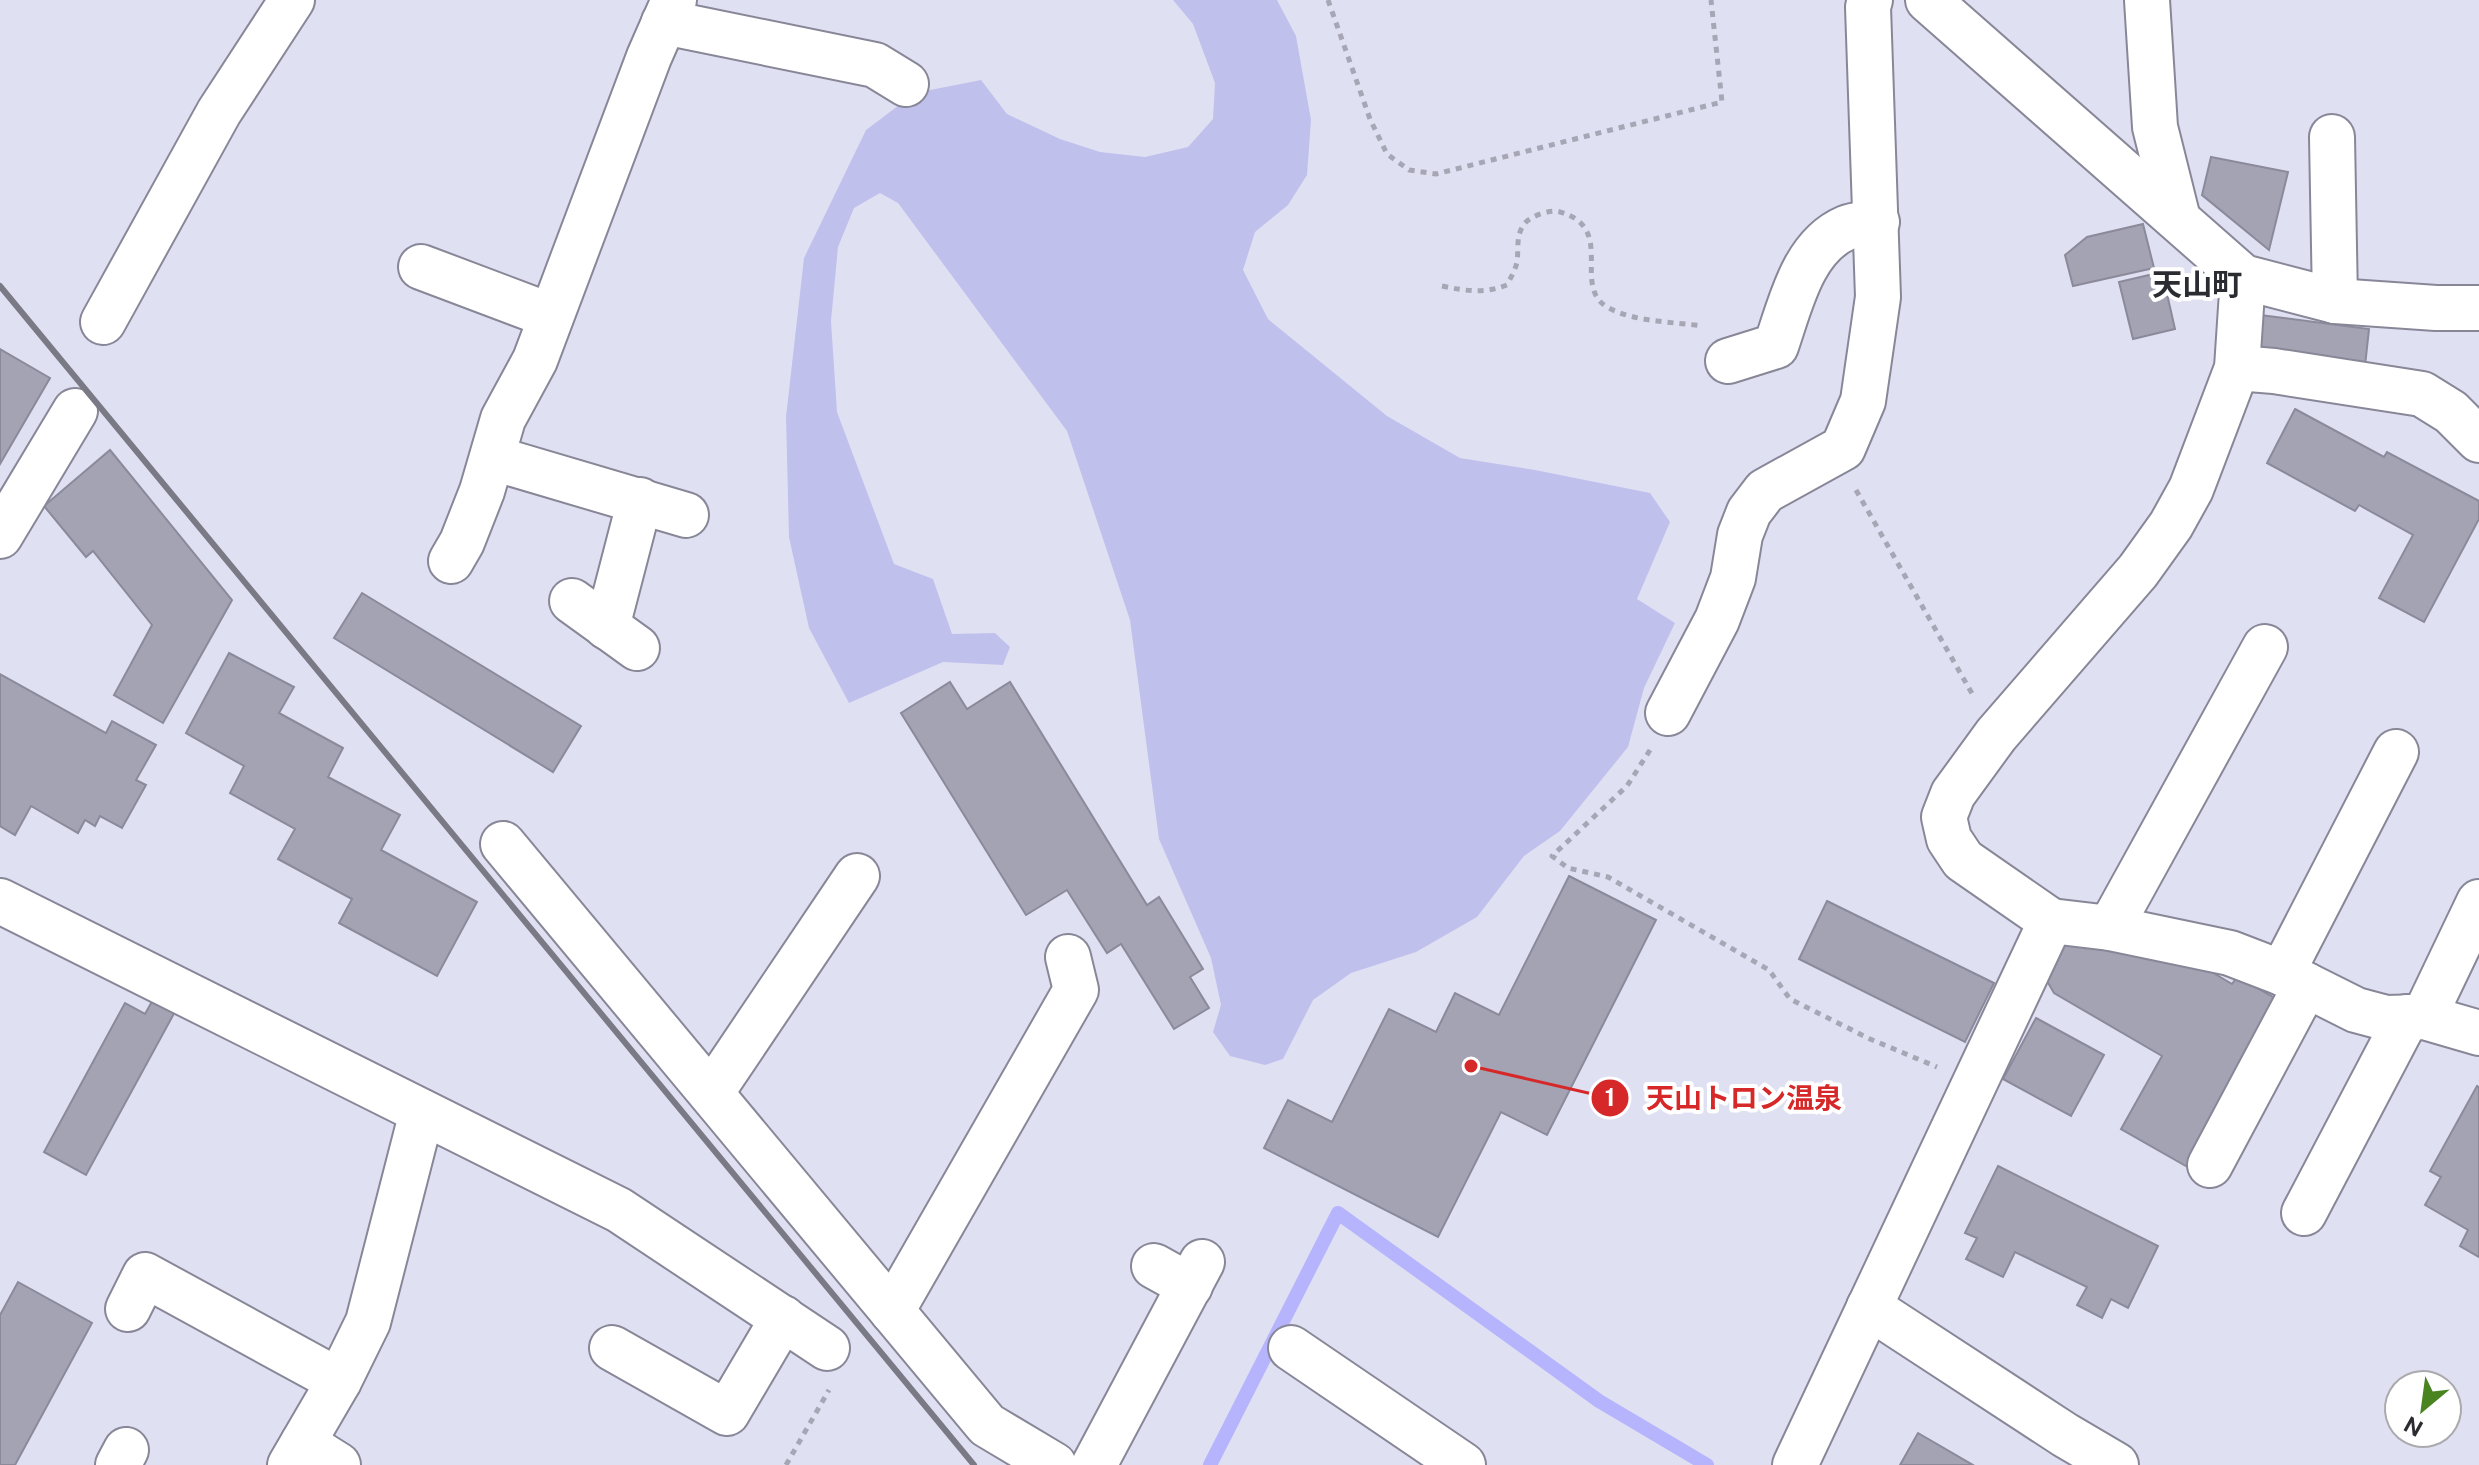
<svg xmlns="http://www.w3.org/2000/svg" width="2479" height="1465" viewBox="0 0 2479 1465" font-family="'Public Sans','Noto Sans JP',sans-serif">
  <rect width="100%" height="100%" fill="#e0e0f3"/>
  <path fill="#c0c0ed" d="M 1173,0 L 1277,0 L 1296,36 L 1311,120 L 1307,175 L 1288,205 L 1255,232 L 1243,270 L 1268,319 L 1387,416 L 1460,458 L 1535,470 L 1650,493 L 1670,522 L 1637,599 L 1675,623 L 1644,688 L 1628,747 L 1560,831 L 1524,856 L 1477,917 L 1416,952 L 1351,973 L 1313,1000 L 1283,1059 L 1265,1065 L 1230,1056 L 1213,1032 L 1221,1005 L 1211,958 L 1159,839 L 1130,620 L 1067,431 L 898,203 L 880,193 L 854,208 L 838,247 L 831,321 L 837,412 L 894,564 L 933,579 L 952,634 L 995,633 L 1010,647 L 1003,665 L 943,662 L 849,703 L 809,628 L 789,537 L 786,417 L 804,258 L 866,130 L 915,93 L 981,80 L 1007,114 L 1060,139 L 1100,152 L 1145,157 L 1188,147 L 1213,119 L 1215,83 L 1193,24 Z"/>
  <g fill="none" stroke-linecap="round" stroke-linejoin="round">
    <path stroke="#b6b4fc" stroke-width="14" d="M 1210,1465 L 1338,1213 L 1599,1401 L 1707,1465"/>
  </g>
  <g fill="#a3a3b4" stroke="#8a8a9b" stroke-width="2">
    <path d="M 2211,157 L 2288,172 L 2269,250 L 2202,195 Z"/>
    <path d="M 2143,224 L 2154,268 L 2073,286 L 2065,255 L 2087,237 Z"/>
    <path d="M 2162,272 L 2175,329 L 2133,339 L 2119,282 Z"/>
    <path d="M 2260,315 L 2369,329 L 2365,366 L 2256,353 Z"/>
    <path d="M 0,349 L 50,378 L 0,464 Z"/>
    <path d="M 2295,409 L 2384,457 L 2387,452 L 2479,501 L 2479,519 L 2424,622 L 2379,598 L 2413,535 L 2359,505 L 2355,511 L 2267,463 Z"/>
    <path d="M 110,450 L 232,600 L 163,723 L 114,695 L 152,625 L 93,551 L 86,557 L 44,506 Z"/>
    <path d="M 362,593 L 581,726 L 553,772 L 334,638 Z"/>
    <path d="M 229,653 L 294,687 L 279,713 L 343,748 L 328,777 L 400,815 L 381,850 L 477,902 L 437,976 L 339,923 L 352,899 L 278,859 L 295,829 L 230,793 L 244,766 L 186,733 Z"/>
    <path d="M 0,674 L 106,733 L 112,721 L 156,745 L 136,780 L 146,785 L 122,828 L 100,816 L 95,826 L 85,820 L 78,833 L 31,806 L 15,835 L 0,826 Z"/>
    <path d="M 950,682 L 967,709 L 1010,682 L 1147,905 L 1159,897 L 1203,969 L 1190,977 L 1209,1008 L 1174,1029 L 1121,944 L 1107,953 L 1067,890 L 1026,915 L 901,713 Z"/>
    <path d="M 1569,876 L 1656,920 L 1547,1135 L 1501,1112 L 1438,1237 L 1264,1148 L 1288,1100 L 1332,1122 L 1389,1009 L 1436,1032 L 1455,993 L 1499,1015 Z"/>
    <path d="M 1827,901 L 1994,983 L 1965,1042 L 1799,959 Z"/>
    <path d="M 2073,942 L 2193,961 L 2232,984 L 2237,977 L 2282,1002 L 2191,1169 L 2121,1129 L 2162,1056 L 2054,993 L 2047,981 L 2045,969 L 2059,947 Z"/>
    <path d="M 155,996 L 177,1008 L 86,1175 L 44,1152 L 125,1003 L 145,1014 Z"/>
    <path d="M 2036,1018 L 2104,1055 L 2071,1116 L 2003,1079 Z"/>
    <path d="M 2477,1086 L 2479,1087 L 2479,1257 L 2460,1246 L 2468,1230 L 2425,1205 L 2441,1177 L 2430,1171 Z"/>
    <path d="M 1998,1166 L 2158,1246 L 2128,1308 L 2111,1299 L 2102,1318 L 2077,1305 L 2087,1287 L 2015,1252 L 2003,1277 L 1966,1259 L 1977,1238 L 1965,1233 Z"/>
    <path d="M 18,1282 L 92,1323 L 15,1465 L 0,1465 L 0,1315 Z"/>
    <path d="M 1918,1433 L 1973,1465 L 1900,1465 Z"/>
  </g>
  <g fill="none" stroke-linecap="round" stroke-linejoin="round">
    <g stroke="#878798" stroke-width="48">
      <g id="minor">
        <path d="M 1928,0 L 2243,277 L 2335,301 L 2436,308 L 2479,308"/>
        <path d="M 2147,0 L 2155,127 L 2178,219"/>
        <path d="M 664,22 L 875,65 L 906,84"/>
        <path d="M 2332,137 L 2335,301"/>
        <path d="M 421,267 L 551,316"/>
        <path d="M 103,322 L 219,112 L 292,0"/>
        <path d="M 1728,361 L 1776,346 C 1790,306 1802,247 1846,228 C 1855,224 1867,224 1877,222"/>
        <path d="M 2237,368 L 2274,371 L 2422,394 L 2451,412 L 2479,440"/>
        <path d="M 493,458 L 686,515"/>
        <path d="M 0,536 L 75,411"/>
        <path d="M 451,561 L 462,542 L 482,491 L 503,419 L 535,360 L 649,57 L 674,0"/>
        <path d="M 572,601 L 637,648"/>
        <path d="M 607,627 L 640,500"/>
        <path d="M 1668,713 L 1717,620 L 1733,578 L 1740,535 L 1749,512 L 1765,491 L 1843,448 L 1863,401 L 1878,297 L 1868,7 L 1870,0"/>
        <path d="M 503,844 L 987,1425 L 1054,1465"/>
        <path d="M 0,901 L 619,1210 L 827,1348"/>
        <path d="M 2051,921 L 2110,928 L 2230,953 L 2282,973 L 2356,1010 L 2386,1018 L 2424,1017 L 2479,1033"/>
        <path d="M 2110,928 L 2265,647"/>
        <path d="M 2282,973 L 2396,752"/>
        <path d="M 2424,1017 L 2479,902"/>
        <path d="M 711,1093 L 857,876"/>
        <path d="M 2210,1165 L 2306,985"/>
        <path d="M 2304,1213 L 2407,1017"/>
        <path d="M 1154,1266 L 1190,1286"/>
        <path d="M 1869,1307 L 2065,1435 L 2116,1465"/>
        <path d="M 128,1309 L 145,1275 L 339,1381"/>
        <path d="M 892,1311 L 1076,990 L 1068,957"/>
        <path d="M 612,1348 L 727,1413 L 783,1318"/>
        <path d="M 1291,1348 L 1463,1465"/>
        <path d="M 303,1443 L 338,1465"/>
        <path d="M 118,1465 L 126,1450"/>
        <path d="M 290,1465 L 339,1381 L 368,1322 L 422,1112"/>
        <path d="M 1094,1465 L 1202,1262"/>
        <path d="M 1795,1465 L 2051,921 L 1963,860 L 1949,839 L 1944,817 L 1953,794 L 1996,735 L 2138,571 L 2171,525 L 2191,489 L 2237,368 L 2243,277"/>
      </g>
    </g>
    <g stroke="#a6a6b5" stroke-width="5" stroke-dasharray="6 6" stroke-linecap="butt">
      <path d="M 1328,0 L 1370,119 L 1387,154 L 1409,170 L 1436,174 L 1722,102 L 1711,0"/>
      <path d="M 1442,286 C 1466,291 1484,294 1507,285 C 1511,277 1515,271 1517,262 C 1519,248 1515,234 1526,222 C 1533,215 1552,209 1560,212 C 1617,228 1571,285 1607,307 C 1633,322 1674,322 1703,326"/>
      <path d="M 1856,490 L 1974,697"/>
      <path d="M 1650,750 L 1627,786 L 1552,856 L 1568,868 L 1608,877 L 1769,970 L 1790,999 L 1870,1039 L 1937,1067"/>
      <path d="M 786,1465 L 829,1390"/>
    </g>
    <use href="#minor" stroke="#fff" stroke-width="44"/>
    <path stroke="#7a7a86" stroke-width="6" d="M 0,286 L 974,1465"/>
  </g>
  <g text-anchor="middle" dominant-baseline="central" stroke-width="8" stroke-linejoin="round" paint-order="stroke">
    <g font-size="30" font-weight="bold" fill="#2b2b32" stroke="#fff">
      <text x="2197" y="284">天山町</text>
    </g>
  </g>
  <path fill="none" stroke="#d62828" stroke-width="3" d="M1471 1066L1610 1098"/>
  <g fill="#d62828" stroke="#fff" stroke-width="3">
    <circle cx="1471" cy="1066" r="8"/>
    <circle cx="1610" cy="1098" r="20"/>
  </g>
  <g font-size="24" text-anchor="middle" font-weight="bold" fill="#fff">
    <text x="1610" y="1106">1</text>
  </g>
  <g font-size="28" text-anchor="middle" font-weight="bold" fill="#d62828" stroke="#fff" stroke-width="8" stroke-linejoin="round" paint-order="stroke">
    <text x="1744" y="1108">天山トロン温泉</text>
  </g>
  <g transform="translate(2423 1409) rotate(209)"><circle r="38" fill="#ffffff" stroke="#aaaaad" stroke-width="2"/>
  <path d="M0-6L14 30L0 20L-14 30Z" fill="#4a8421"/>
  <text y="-12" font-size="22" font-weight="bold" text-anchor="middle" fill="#2b2b32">N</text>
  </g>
</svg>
